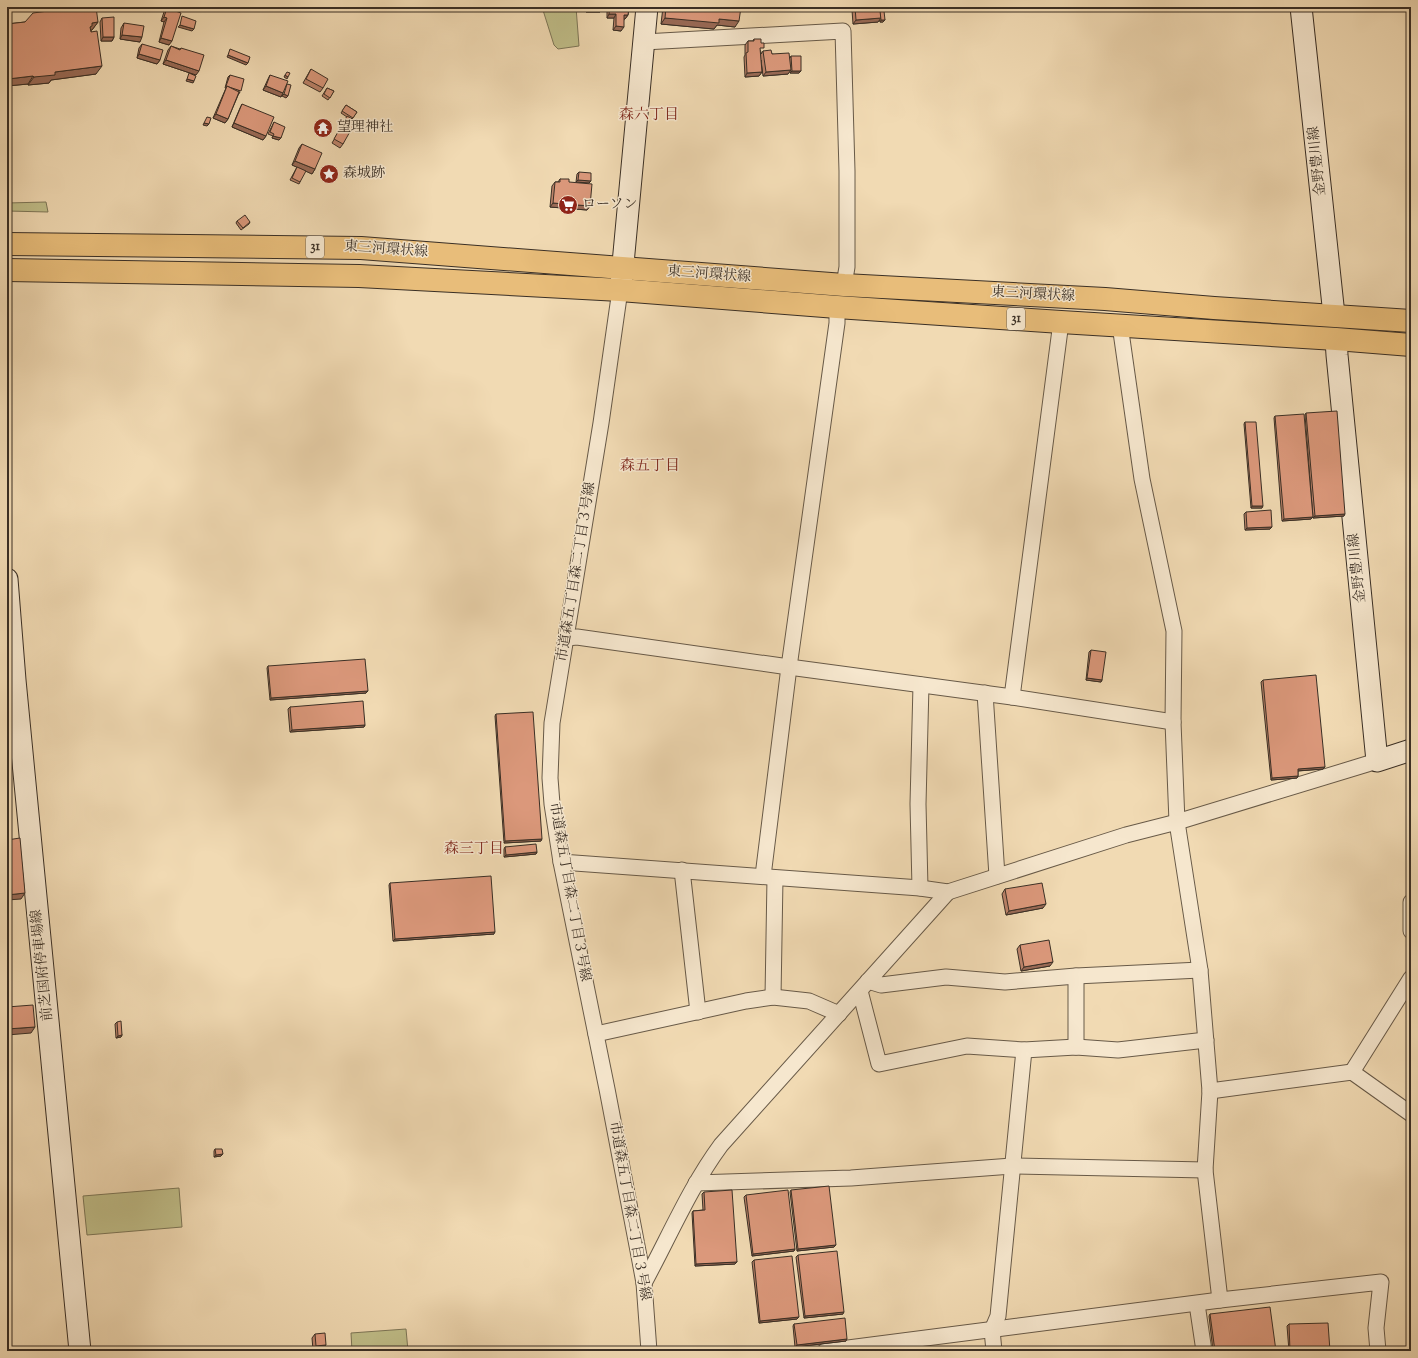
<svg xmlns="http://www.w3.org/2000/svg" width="1418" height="1358" viewBox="0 0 1418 1358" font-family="'Sorts Mill Goudy','Noto Serif JP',serif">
  <rect width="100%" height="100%" fill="#f1dab3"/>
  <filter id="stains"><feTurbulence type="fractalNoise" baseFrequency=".005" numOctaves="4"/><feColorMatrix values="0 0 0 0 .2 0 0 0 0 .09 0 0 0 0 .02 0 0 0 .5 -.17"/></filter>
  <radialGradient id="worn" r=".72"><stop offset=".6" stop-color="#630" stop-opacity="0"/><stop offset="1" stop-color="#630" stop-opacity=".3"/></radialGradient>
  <g fill="#c0be89" stroke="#7d7657">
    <path d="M 542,7 L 576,7 L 579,46 L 558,49 L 554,45 Z"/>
    <path d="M 46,202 L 48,212 L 7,211 L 7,203 Z"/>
    <path d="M 179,1188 L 182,1227 L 87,1235 L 83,1196 Z"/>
    <path d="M 406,1329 L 408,1351 L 352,1351 L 351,1333 Z"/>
  </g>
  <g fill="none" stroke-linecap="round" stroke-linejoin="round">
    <g stroke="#685a48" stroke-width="17">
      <g id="street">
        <path d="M 644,42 L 843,31 L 847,171 L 847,267 L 844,285"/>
        <path d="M 620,290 L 601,423 L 552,723 L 550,778 L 552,804 L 561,862 L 607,1089 L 639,1256 L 644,1283 L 649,1351"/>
        <path d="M 1120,325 L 1142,479 L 1174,631 L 1173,722 L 1177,822 L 1200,970 L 1210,1091 L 1205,1170 L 1220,1300"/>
        <path d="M 567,638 L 577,637 L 789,667 L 1012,697 L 1173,722"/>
        <path d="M 985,693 L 997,876"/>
        <path d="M 1012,697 L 1061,322"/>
        <path d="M 561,862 L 920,888 L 948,892 L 1126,835 L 1177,822 L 1377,761"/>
        <path d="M 682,870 L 698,1012"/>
        <path d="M 763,876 L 789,667 L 837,323 L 837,307"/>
        <path d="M 920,888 L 918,804 L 921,685"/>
        <path d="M 1411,902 L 1411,931"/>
        <path d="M 868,981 L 881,985 L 946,977 L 1005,982 L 1076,976 L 1200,970"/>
        <path d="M 860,991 L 879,1064 L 967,1046 L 1024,1050 L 1076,1047 L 1118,1050 L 1206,1040"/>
        <path d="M 773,997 L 775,878"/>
        <path d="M 596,1034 L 746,1001 L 773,997 L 809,1001 L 839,1014"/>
        <path d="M 1076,1047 L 1076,976"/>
        <path d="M 1352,1072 L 1411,978"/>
        <path d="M 1210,1091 L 1352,1072 L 1411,1114"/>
        <path d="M 696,1183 L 851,1178 L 1012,1166 L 1205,1170"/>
        <path d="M 644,1283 C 669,1237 690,1187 721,1145 L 948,892"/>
        <path d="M 1197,1304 L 1204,1351"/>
        <path d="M 825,1351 L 1220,1300 L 1381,1282 L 1376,1328 L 1378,1351"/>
        <path d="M 994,1351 L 992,1330 L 998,1316 L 1024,1050"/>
      </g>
    </g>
    <g stroke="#3a2f25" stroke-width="23">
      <g id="secondary">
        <path d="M 1301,7 L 1334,315"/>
        <path d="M 621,285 L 647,7"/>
        <path d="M 1336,339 L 1337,355 L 1377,761 L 1411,750"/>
        <path d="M 7,579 L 15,680 L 80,1351"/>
      </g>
    </g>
    <g stroke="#3a2f25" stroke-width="24">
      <g id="primary">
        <path d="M 7,244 L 361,248 L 844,285 L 1105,299 L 1214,308 L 1411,321"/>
        <path d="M 7,270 L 359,276 L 620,290 L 837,307 L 1061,322 L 1336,339 L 1411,345"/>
      </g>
    </g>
    <use href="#street" stroke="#f6e7ce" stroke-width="15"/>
    <use href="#secondary" stroke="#f6e7ce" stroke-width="21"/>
    <use href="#primary" stroke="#e8bd7a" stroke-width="22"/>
  </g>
  <g fill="#bc836a" stroke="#3a2f25">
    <path d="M 586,7 L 607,7 L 605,10 L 601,10 L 600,12 L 586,12 Z"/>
    <path d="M 607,7 L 629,7 L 628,15 L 625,19 L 624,19 L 621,31 L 613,30 L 614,18 L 607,18 Z"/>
    <path d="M 663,7 L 741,7 L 735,27 L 717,25 L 714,29 L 661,24 Z"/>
    <path d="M 854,7 L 880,7 L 880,11 L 885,20 L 883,22 L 880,22 L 879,19 L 878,22 L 853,24 L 852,10 Z"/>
    <path d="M 167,8 L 169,45 L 159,42 L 164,22 L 161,21 L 164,12 Z"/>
    <path d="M 102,18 L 114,37 L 112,41 L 101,41 L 100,22 Z"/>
    <path d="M 25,22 L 98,22 L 92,30 L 91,30 L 96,74 L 51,80 L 49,83 L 28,85 L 28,84 L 7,86 L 7,24 Z"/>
    <path d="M 124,23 L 140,42 L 120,39 L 121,28 Z"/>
    <path d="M 754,39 L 761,52 L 761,54 L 763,51 L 772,54 L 790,58 L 791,56 L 801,71 L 799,73 L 790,73 L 790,70 L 788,74 L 763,76 L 761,60 L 762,72 L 759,76 L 745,77 L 744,57 L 745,55 L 745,45 L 748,41 L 753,41 Z"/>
    <path d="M 142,44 L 160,60 L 157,64 L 137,58 L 139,48 Z"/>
    <path d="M 171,46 L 180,49 L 181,48 L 196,75 L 163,64 L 168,50 Z"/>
    <path d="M 311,69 L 323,88 L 320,92 L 303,83 Z"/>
    <path d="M 230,75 L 240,93 L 239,93 L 228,119 L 225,123 L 213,118 L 226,88 L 225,88 L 228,77 Z"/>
    <path d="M 270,75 L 283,93 L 281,97 L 263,90 L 268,79 Z"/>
    <path d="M 327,88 L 334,91 L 328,100 L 322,96 Z"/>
    <path d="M 242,104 L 266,136 L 263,140 L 232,127 L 240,108 Z"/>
    <path d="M 346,105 L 357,112 L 352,119 L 343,144 L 340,148 L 332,143 L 347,117 L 341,113 Z"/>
    <path d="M 274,122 L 281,138 L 279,140 L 272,138 L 273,136 L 268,134 Z"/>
    <path d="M 302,144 L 315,169 L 312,174 L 302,169 L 300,182 L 299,184 L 290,180 L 297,167 L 292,165 L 299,148 Z"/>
    <path d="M 579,172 L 589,183 L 576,182 L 577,174 Z"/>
    <path d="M 560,179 L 569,182 L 590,206 L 587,210 L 550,207 L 552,186 L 555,182 L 558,182 Z"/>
    <path d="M 237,221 L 250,222 L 249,224 L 241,230 L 236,223 Z"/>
    <path d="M 1306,413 L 1344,516 L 1313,518 L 1305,415 Z"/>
    <path d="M 1275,416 L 1311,519 L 1282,521 L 1274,418 Z"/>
    <path d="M 1245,422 L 1262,508 L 1251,508 L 1244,424 Z"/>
    <path d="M 1246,512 L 1270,529 L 1245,530 L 1244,514 Z"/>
    <path d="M 1091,650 L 1102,680 L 1101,682 L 1086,680 L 1089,652 Z"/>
    <path d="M 268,666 L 366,693 L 270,700 L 267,668 Z"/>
    <path d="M 1263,680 L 1325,767 L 1323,769 L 1298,771 L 1298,776 L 1297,778 L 1271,780 L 1261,682 Z"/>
    <path d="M 290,707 L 365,725 L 364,727 L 290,732 L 288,709 Z"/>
    <path d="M 496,714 L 541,841 L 504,843 L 495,716 Z"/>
    <path d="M 505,847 L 537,852 L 536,854 L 504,857 L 504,849 Z"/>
    <path d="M 390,883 L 494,934 L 393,941 L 389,885 Z"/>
    <path d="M 1005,889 L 1043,908 L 1006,915 L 1002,894 Z"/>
    <path d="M 1020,945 L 1050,966 L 1021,971 L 1017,949 Z"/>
    <path d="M 117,1022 L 122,1035 L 121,1037 L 116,1038 L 115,1024 Z"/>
    <path d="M 215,1149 L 223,1154 L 221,1156 L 214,1157 L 214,1151 Z"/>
    <path d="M 791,1190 L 834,1247 L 797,1251 L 790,1192 Z"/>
    <path d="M 704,1192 L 737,1262 L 735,1264 L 695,1266 L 692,1213 L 693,1211 L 703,1210 L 702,1194 Z"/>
    <path d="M 746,1195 L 795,1249 L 794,1251 L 752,1256 L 744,1197 Z"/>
    <path d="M 798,1255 L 843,1314 L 804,1318 L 796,1257 Z"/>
    <path d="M 754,1260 L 797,1319 L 759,1323 L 752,1262 Z"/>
    <path d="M 1210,1314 L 1276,1351 L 1213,1351 L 1209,1316 Z"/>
    <path d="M 794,1324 L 846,1341 L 795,1347 L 793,1326 Z"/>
    <path d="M 1289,1324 L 1330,1351 L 1289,1351 L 1287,1326 Z"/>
    <path d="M 315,1334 L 323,1349 L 313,1350 L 312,1338 Z"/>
  </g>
  <g fill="#996a56" stroke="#3a2f25">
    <path d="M 602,7 L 607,7 L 605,10 L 601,10 L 600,12 L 586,12 L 589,8 Z"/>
    <path d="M 609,14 L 616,14 L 614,18 L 607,18 Z"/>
    <path d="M 624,15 L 628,15 L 625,19 L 622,19 Z"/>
    <path d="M 164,17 L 167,18 L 164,22 L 161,21 Z"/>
    <path d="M 665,18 L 719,19 L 739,21 L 735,27 L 717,25 L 714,29 L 661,24 Z"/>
    <path d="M 881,18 L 878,22 L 853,24 L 856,20 Z"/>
    <path d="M 881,20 L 885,20 L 883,22 L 880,22 Z"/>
    <path d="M 98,22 L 92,30 L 89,30 L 92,23 Z"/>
    <path d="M 180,25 L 194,29 L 192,31 L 178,27 Z"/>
    <path d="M 616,26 L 624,27 L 621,31 L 613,30 Z"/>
    <path d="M 122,35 L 142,37 L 140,42 L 120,39 Z"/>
    <path d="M 103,37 L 114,37 L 112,41 L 101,41 Z"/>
    <path d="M 161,38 L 172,41 L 169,45 L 159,42 Z"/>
    <path d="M 139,54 L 160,60 L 157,64 L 137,58 Z"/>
    <path d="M 228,55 L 248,63 L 246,65 L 227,57 Z"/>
    <path d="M 166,60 L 199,71 L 196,75 L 163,64 Z"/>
    <path d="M 102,66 L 96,74 L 51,80 L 49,83 L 28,85 L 34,77 L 55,72 Z"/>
    <path d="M 791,70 L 788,74 L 763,76 L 766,72 Z"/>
    <path d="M 792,71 L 801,71 L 799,73 L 790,73 Z"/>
    <path d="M 762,72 L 759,76 L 745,77 L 747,73 Z"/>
    <path d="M 285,75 L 288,77 L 287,79 L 284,77 Z"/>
    <path d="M 33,76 L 28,84 L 7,86 L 7,80 L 8,79 Z"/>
    <path d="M 187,79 L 194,81 L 193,83 L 186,81 Z"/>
    <path d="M 266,86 L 283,93 L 281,97 L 263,90 Z"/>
    <path d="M 284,94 L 288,96 L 286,98 L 282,96 Z"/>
    <path d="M 216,114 L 228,119 L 225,123 L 213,118 Z"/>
    <path d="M 204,123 L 209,124 L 207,126 L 203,125 Z"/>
    <path d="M 234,123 L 266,136 L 263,140 L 232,127 Z"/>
    <path d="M 273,136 L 281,138 L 279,140 L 272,138 Z"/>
    <path d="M 295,161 L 315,169 L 312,174 L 292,165 Z"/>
    <path d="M 578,180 L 591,181 L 589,183 L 576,182 Z"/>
    <path d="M 553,203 L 590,206 L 587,210 L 550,207 Z"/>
    <path d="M 1252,506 L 1263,506 L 1262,508 L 1251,508 Z"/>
    <path d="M 1345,514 L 1344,516 L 1313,518 L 1315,516 Z"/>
    <path d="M 1313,517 L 1311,519 L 1282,521 L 1284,519 Z"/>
    <path d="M 1272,527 L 1270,529 L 1245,530 L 1247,528 Z"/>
    <path d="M 1087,678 L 1102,680 L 1101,682 L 1086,680 Z"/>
    <path d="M 368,691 L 366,693 L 270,700 L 271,698 Z"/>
    <path d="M 365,725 L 364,727 L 290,732 L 292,730 Z"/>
    <path d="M 1325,767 L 1323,769 L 1296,771 L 1298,769 Z"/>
    <path d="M 1298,776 L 1297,778 L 1271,780 L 1272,778 Z"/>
    <path d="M 542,839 L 541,841 L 504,843 L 505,841 Z"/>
    <path d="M 537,852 L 536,854 L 504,857 L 506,855 Z"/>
    <path d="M 25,893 L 21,899 L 7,900 L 7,895 Z"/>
    <path d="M 1046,904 L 1043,908 L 1006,915 L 1009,911 Z"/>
    <path d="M 495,932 L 494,934 L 393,941 L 395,939 Z"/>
    <path d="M 1053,962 L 1050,966 L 1021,971 L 1024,967 Z"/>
    <path d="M 35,1027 L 31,1033 L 7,1035 L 7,1029 Z"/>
    <path d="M 122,1035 L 121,1037 L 116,1038 L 118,1036 Z"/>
    <path d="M 223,1154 L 221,1156 L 214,1157 L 216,1155 Z"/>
    <path d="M 836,1245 L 834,1247 L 797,1251 L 798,1249 Z"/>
    <path d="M 795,1249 L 794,1251 L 752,1256 L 753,1254 Z"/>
    <path d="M 737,1262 L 735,1264 L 695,1266 L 696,1264 Z"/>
    <path d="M 844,1312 L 843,1314 L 804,1318 L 805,1316 Z"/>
    <path d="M 799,1317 L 797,1319 L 759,1323 L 760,1321 Z"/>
    <path d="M 847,1339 L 846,1341 L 795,1347 L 797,1345 Z"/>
    <path d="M 326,1345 L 323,1349 L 313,1350 L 316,1346 Z"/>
  </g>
  <g fill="#db987b" stroke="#3a2f25">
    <path d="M 79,7 L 96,7 L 98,22 L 92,23 L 92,26 L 90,27 L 91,32 L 97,31 L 102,66 L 55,72 L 55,75 L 34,77 L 33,76 L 8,79 L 7,73 L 7,49 L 10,48 L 7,24 L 25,22 L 33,13 Z"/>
    <rect x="589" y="7" width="14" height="1"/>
    <path d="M 610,7 L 629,7 L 628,15 L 624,15 L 624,27 L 616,26 L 616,14 L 609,14 Z"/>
    <path d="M 666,7 L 741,7 L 739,21 L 719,19 L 719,23 L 665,18 Z"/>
    <path d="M 855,7 L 880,7 L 881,18 L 856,20 Z"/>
    <path d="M 167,8 L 181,13 L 172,41 L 161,38 L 167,18 L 164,17 Z"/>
    <path d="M 880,11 L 884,11 L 885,20 L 881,20 Z"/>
    <path d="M 182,16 L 196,21 L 194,29 L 180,25 Z"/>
    <path d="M 114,17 L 114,37 L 103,37 L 102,18 Z"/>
    <path d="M 124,23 L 144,26 L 142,37 L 122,35 Z"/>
    <path d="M 754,39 L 761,39 L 761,43 L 764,43 L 764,48 L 760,48 L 762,72 L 747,73 L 746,53 L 748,52 L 748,41 L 754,41 Z"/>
    <path d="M 142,44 L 163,50 L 160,60 L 139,54 Z"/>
    <path d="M 171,46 L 180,50 L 181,48 L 204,55 L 199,71 L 166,60 Z"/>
    <path d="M 230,49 L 250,57 L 248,63 L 228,55 Z"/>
    <path d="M 771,50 L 772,54 L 789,53 L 791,70 L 766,72 L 763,51 Z"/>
    <path d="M 791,56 L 801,56 L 801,71 L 792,71 Z"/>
    <path d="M 311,69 L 328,79 L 323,88 L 306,79 Z"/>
    <path d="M 287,72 L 290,73 L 288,77 L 285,75 Z"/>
    <path d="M 189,73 L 196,76 L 194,81 L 187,79 Z"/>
    <path d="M 230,75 L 244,79 L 241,91 L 226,86 Z"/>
    <path d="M 270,75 L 288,81 L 283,93 L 266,86 Z"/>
    <path d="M 287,84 L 291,85 L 288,96 L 284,94 Z"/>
    <path d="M 227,86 L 239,92 L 228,119 L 216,114 Z"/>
    <path d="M 327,88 L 334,91 L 330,98 L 324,94 Z"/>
    <path d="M 242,104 L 274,117 L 266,136 L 234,123 Z"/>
    <path d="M 346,105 L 357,112 L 353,118 L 342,111 Z"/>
    <path d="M 347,116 L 356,121 L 343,144 L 334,139 Z"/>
    <path d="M 207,117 L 211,118 L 209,124 L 204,123 Z"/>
    <path d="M 274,122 L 285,127 L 281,138 L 273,136 L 274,134 L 270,132 Z"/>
    <path d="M 302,144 L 322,153 L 315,169 L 295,161 Z"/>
    <path d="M 297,167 L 306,171 L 300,182 L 292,178 Z"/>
    <path d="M 579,172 L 591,173 L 591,181 L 578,180 Z"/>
    <path d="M 560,179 L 569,179 L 569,182 L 592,184 L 590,206 L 553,203 L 555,182 L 560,182 Z"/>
    <path d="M 245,215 L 250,222 L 243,228 L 237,221 Z"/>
    <path d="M 1337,411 L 1345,514 L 1315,516 L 1306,413 Z"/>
    <path d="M 1304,414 L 1313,517 L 1284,519 L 1275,416 Z"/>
    <path d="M 1245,422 L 1256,422 L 1263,506 L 1252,506 Z"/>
    <path d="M 1271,510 L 1272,527 L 1247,528 L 1246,512 Z"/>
    <path d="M 1091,650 L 1106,652 L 1102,680 L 1087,678 Z"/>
    <path d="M 365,659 L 368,691 L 271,698 L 268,666 Z"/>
    <path d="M 1316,675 L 1325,767 L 1298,769 L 1298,776 L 1272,778 L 1263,680 Z"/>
    <path d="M 363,701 L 365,725 L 292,730 L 290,707 Z"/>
    <path d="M 533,712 L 542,839 L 505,841 L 496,714 Z"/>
    <path d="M 20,838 L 25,893 L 7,895 L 7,840 Z"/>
    <path d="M 536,844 L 537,852 L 506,855 L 505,847 Z"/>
    <path d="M 491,876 L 495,932 L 395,939 L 390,883 Z"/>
    <path d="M 1042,883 L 1046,904 L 1009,911 L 1005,889 Z"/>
    <path d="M 1049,940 L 1053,962 L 1024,967 L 1020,945 Z"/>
    <path d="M 33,1005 L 35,1027 L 7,1029 L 7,1007 Z"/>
    <path d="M 121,1021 L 122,1035 L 118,1036 L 117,1022 Z"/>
    <path d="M 215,1149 L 222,1149 L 223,1154 L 216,1155 Z"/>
    <path d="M 829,1186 L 836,1245 L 798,1249 L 791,1190 Z"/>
    <path d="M 732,1190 L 737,1262 L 696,1264 L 693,1211 L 705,1210 L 704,1192 Z"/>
    <path d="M 788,1190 L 795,1249 L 753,1254 L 746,1195 Z"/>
    <path d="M 837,1251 L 844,1312 L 805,1316 L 798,1255 Z"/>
    <path d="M 792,1256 L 799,1317 L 760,1321 L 754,1260 Z"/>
    <path d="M 1270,1307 L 1276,1351 L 1215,1351 L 1210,1314 Z"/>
    <path d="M 845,1318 L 847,1339 L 797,1345 L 794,1324 Z"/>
    <path d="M 1328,1323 L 1330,1351 L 1290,1351 L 1289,1324 Z"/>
    <path d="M 325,1333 L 326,1345 L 316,1346 L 315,1334 Z"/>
  </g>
  <defs>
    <g id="temple-disc" transform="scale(1)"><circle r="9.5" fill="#8f2418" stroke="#f6e7ce"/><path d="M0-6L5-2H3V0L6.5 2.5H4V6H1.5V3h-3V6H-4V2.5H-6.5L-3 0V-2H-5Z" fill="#fff"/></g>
    <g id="sight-disc" transform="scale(1)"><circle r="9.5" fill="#8f2418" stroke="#f6e7ce"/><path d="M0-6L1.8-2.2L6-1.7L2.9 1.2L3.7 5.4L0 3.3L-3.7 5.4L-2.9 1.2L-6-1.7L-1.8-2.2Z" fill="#fff"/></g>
    <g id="supermarket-disc" transform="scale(1)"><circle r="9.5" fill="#8f2418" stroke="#f6e7ce"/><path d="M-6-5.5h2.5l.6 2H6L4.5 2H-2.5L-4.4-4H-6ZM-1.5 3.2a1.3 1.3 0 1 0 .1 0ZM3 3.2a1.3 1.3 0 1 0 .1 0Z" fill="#fff"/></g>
  </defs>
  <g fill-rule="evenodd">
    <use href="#temple-disc" x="323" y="128"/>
    <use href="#sight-disc" x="329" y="174"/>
    <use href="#supermarket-disc" x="568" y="205"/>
  </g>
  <g text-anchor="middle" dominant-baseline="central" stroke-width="3" stroke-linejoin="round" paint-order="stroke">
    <g fill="#f6e7ce" stroke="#726658" stroke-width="1">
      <rect x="306" y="236" width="18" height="22" rx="3"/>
      <rect x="1007" y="308" width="18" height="22" rx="3"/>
    </g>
    <g font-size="13" font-weight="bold" fill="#3a2f25">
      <text x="315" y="247">31</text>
      <text x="1016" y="319">31</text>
    </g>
    <g font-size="14" fill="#3a2f25" stroke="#f6e7ce" text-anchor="start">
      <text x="337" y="128">望理神社</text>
      <text x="343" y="174">森城跡</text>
      <text x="582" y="205">ローソン</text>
    </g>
    <g font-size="14" fill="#3a2f25" stroke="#f6e7ce">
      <text transform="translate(1318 161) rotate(-96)">金野豊川線</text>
      <text transform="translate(386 250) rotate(4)">東三河環状線</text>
      <text transform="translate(709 275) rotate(4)">東三河環状線</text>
      <text transform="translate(1033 295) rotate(3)">東三河環状線</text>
      <text transform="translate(1358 568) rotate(-96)">金野豊川線</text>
      <text transform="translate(577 572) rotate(-81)">市道森五丁目森二丁目３号線</text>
      <text transform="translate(569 892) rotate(80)">市道森五丁目森二丁目３号線</text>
      <text transform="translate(43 965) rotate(-96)">前芝国府停車場線</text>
      <text transform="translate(629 1211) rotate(80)">市道森五丁目森二丁目３号線</text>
    </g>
    <g font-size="15" fill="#7a1f14" stroke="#f6e7ce">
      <text x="649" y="115">森六丁目</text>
      <text x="650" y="466">森五丁目</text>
      <text x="474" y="849">森三丁目</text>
    </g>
  </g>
  <rect width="1418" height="1358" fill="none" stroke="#f1dab3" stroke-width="24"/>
  <rect x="8" y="8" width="1402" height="1342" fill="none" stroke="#3a2f25" stroke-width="2"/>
  <rect x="12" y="12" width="1394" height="1334" fill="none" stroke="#3a2f25"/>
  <rect width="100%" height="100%" filter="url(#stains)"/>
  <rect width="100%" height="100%" fill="url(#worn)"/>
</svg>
